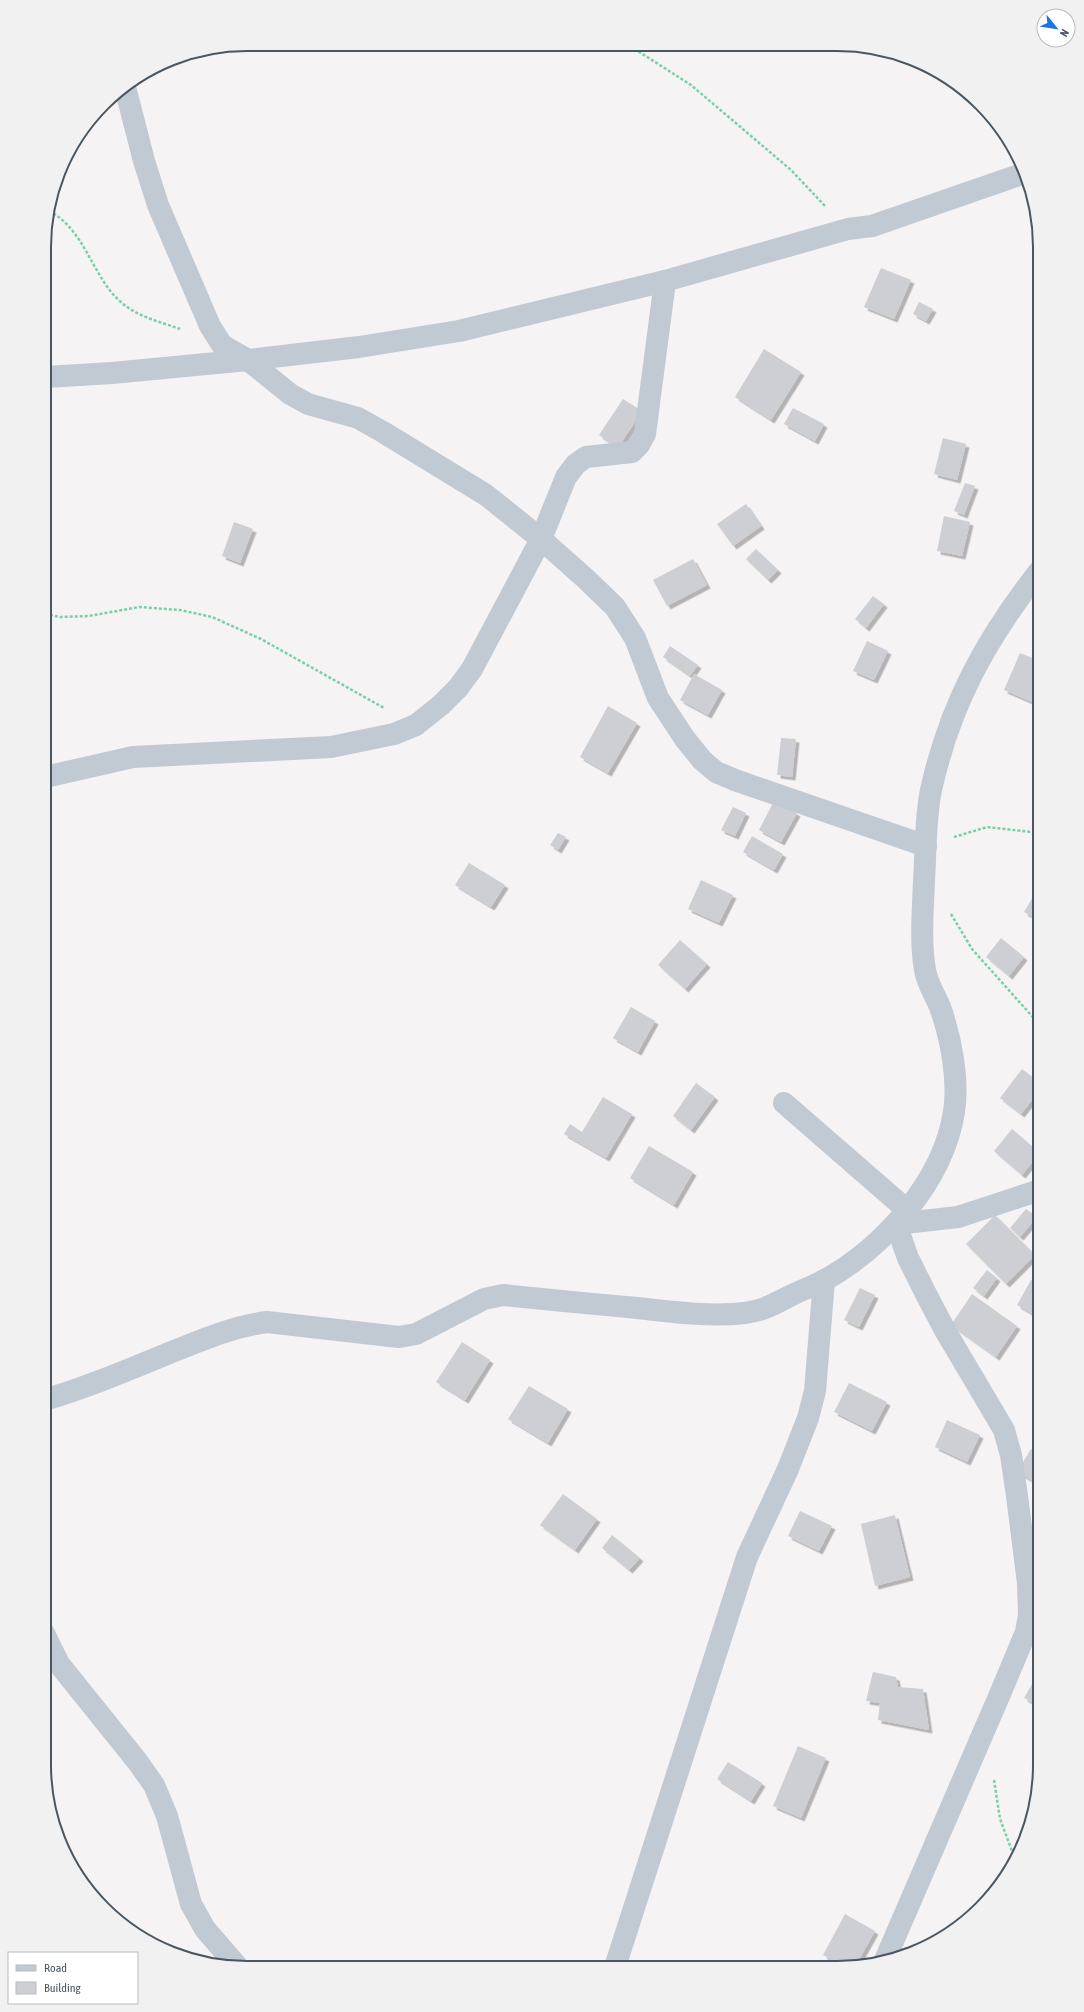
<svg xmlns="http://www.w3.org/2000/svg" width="1084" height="2012" viewBox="0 0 1084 2012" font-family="'Asap Condensed',sans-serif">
  <defs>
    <filter id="shadow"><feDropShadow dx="3.5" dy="3.5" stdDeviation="0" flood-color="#0004"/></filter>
  </defs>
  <rect width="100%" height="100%" fill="#f5f3f3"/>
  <g fill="#cdcfd5" filter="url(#shadow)">
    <path d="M 881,268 L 911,280 L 894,319 L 864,307 Z"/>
    <path d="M 919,302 L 933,309 L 926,321 L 913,314 Z"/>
    <path d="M 764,349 L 801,372 L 771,420 L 735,397 Z"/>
    <path d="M 623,399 L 642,411 L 618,448 L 599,435 Z"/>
    <path d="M 793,408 L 824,424 L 815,441 L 784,424 Z"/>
    <path d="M 943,438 L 966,444 L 957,480 L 934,474 Z"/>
    <path d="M 965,483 L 975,486 L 964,515 L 954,511 Z"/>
    <path d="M 746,504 L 761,526 L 733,546 L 717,524 Z"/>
    <path d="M 944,516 L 970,522 L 962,556 L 937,551 Z"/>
    <path d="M 234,522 L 253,529 L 240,563 L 222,556 Z"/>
    <path d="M 756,549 L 778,570 L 768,580 L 746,559 Z"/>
    <path d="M 693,559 L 707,585 L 667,606 L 653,580 Z"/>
    <path d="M 873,596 L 884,604 L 866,628 L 855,619 Z"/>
    <path d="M 867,641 L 888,651 L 874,680 L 853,671 Z"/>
    <path d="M 670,646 L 698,665 L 690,676 L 663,657 Z"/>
    <path d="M 1020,653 L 1040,661 L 1039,705 L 1004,690 Z"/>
    <path d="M 694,674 L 722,690 L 708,715 L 680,700 Z"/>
    <path d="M 608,706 L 637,723 L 608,773 L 580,757 Z"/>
    <path d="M 781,738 L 796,739 L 792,777 L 777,775 Z"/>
    <path d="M 774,801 L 797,813 L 781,842 L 759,830 Z"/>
    <path d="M 733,807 L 746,813 L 735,836 L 721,830 Z"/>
    <path d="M 558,833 L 566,837 L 558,850 L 550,845 Z"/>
    <path d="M 752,836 L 783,854 L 774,870 L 743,852 Z"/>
    <path d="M 469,863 L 505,885 L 491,907 L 455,885 Z"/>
    <path d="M 701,880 L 733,895 L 719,923 L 688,909 Z"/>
    <path d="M 1040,885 L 1040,906 L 1033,917 L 1024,912 Z"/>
    <path d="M 1001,938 L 1024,957 L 1009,976 L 986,957 Z"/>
    <path d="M 680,940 L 707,964 L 685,989 L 658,965 Z"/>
    <path d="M 631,1007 L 655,1021 L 638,1052 L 613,1038 Z"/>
    <path d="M 1022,1069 L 1040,1083 L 1040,1090 L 1021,1114 L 1000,1098 Z"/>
    <path d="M 696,1083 L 715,1097 L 691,1130 L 673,1116 Z"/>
    <path d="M 603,1097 L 632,1114 L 606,1158 L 564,1134 L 570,1124 L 582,1132 Z"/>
    <path d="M 1012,1129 L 1040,1153 L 1022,1175 L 994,1151 Z"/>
    <path d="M 649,1146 L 693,1172 L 674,1205 L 630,1178 Z"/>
    <path d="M 1026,1209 L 1037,1217 L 1020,1237 L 1010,1228 Z"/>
    <path d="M 995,1215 L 1035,1255 L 1006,1284 L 966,1244 Z"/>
    <path d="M 987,1270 L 997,1278 L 984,1296 L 973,1288 Z"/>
    <path d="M 1031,1280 L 1040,1284 L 1040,1314 L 1038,1317 L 1017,1305 Z"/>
    <path d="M 860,1288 L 875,1295 L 859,1327 L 844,1320 Z"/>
    <path d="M 972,1294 L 1017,1326 L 996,1357 L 951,1325 Z"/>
    <path d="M 462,1342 L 490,1360 L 465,1400 L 436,1382 Z"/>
    <path d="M 849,1383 L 887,1402 L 872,1431 L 834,1412 Z"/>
    <path d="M 529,1386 L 568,1409 L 548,1443 L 508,1419 Z"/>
    <path d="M 947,1420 L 980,1435 L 967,1462 L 935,1447 Z"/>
    <path d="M 1031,1449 L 1040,1454 L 1040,1485 L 1017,1472 Z"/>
    <path d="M 563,1494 L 597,1519 L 575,1550 L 540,1525 Z"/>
    <path d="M 800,1511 L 832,1526 L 819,1551 L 788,1536 Z"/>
    <path d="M 895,1515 L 910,1577 L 875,1586 L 861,1524 Z"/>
    <path d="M 612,1535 L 640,1558 L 629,1570 L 602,1548 Z"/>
    <path d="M 873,1672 L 896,1677 L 898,1687 L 923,1689 L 929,1730 L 878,1720 L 880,1703 L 866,1701 Z"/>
    <path d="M 1038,1674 L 1040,1675 L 1040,1707 L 1024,1698 Z"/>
    <path d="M 798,1746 L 826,1758 L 801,1818 L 773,1806 Z"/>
    <path d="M 728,1762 L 762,1783 L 751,1801 L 717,1779 Z"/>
    <path d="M 845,1914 L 875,1931 L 856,1965 L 844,1967 L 823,1955 Z"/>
  </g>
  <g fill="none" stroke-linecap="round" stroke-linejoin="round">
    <g stroke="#7ad0a6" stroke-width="2.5" stroke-dasharray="3 2" stroke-linecap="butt">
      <path d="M 630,46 L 691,85 L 791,170 L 826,207"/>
      <path d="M 49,211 C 86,230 92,278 122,303 C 138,317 161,322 180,329"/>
      <path d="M 45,614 L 60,617 L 89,616 L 139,607 L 180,610 L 212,617 L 261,639 L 384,708"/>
      <path d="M 954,837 L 987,827 L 1040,833"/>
      <path d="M 951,914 L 972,949 L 1040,1025"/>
      <path d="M 994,1780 L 1000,1819 L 1015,1859"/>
    </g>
    <g stroke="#c1cad2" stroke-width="22">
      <path d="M 125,87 L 144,161 L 158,205 L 210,326 L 222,345 L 248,360 L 290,394 L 308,404 L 358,418 L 383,432 L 486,495 L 541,539 L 586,579 L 615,607 L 635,638 L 658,698 L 685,739 L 702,760 L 716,772 L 735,780 L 926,846"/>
      <path d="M 46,377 L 112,373 L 248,360 L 359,347 L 459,331 L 665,281 L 848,229 L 872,226 L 1025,173"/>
      <path d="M 45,777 L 133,757 L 331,747 L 394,734 L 416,725 L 441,705 L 458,688 L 472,669 L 541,539 L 566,477 L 576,464 L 586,457 L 632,452 L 639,445 L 645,434 L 665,281"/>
      <path d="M 784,1103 L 907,1210"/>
      <path d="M 44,1400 C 85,1388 123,1372 162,1356 C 197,1342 230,1327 267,1322 L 399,1337 L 416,1334 L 484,1299 L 503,1295 C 548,1300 593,1304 638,1308 C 673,1312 710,1317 745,1313 C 763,1311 776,1303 792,1295 C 802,1290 813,1286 823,1281 C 883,1248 943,1182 954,1112 C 959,1080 951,1038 940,1007 C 935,995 927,983 925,970 C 920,941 923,910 924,880 C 926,851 925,819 931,790 C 950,704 986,639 1040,570"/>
      <path d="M 44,1633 L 59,1664 L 137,1761 L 154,1785 L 167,1816 L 191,1904 L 205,1929 L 237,1966"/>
      <path d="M 885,1960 L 1000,1694 L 1026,1632 L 1029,1615 L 1028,1583 L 1017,1496 L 1011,1455 L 1004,1430 L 946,1332 L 927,1296 L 908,1258 L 896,1224 L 958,1217 L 1040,1190"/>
      <path d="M 615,1967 L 747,1557 L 788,1469 L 808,1418 L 815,1391 L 824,1280"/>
    </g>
  </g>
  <path d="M0 0H1084V2012H0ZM247 51H837A196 196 0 0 1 1033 247V1765A196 196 0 0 1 837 1961H247A196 196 0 0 1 51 1765V247A196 196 0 0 1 247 51Z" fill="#f1f1f2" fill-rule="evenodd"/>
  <path fill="none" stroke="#4a5661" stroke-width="2" d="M247 51H837A196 196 0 0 1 1033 247V1765A196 196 0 0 1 837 1961H247A196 196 0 0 1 51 1765V247A196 196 0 0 1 247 51Z"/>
  <rect x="8" y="1952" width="130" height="52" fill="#ffffff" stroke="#b7bbc0"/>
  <rect x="16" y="1965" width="20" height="6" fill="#c1cad2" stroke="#b7bbc0"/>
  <text x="44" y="1972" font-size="12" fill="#4a5661">Road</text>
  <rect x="16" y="1982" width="20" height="12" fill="#cdcfd5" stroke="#b7bbc0"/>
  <text x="44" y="1992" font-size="12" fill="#4a5661">Building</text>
  <g transform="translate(1056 28) rotate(120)"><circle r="19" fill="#ffffff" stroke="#b7bbc0"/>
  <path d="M0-3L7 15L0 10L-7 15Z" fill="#1a73e8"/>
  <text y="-6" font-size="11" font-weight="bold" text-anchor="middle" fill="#4a5661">N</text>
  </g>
</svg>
